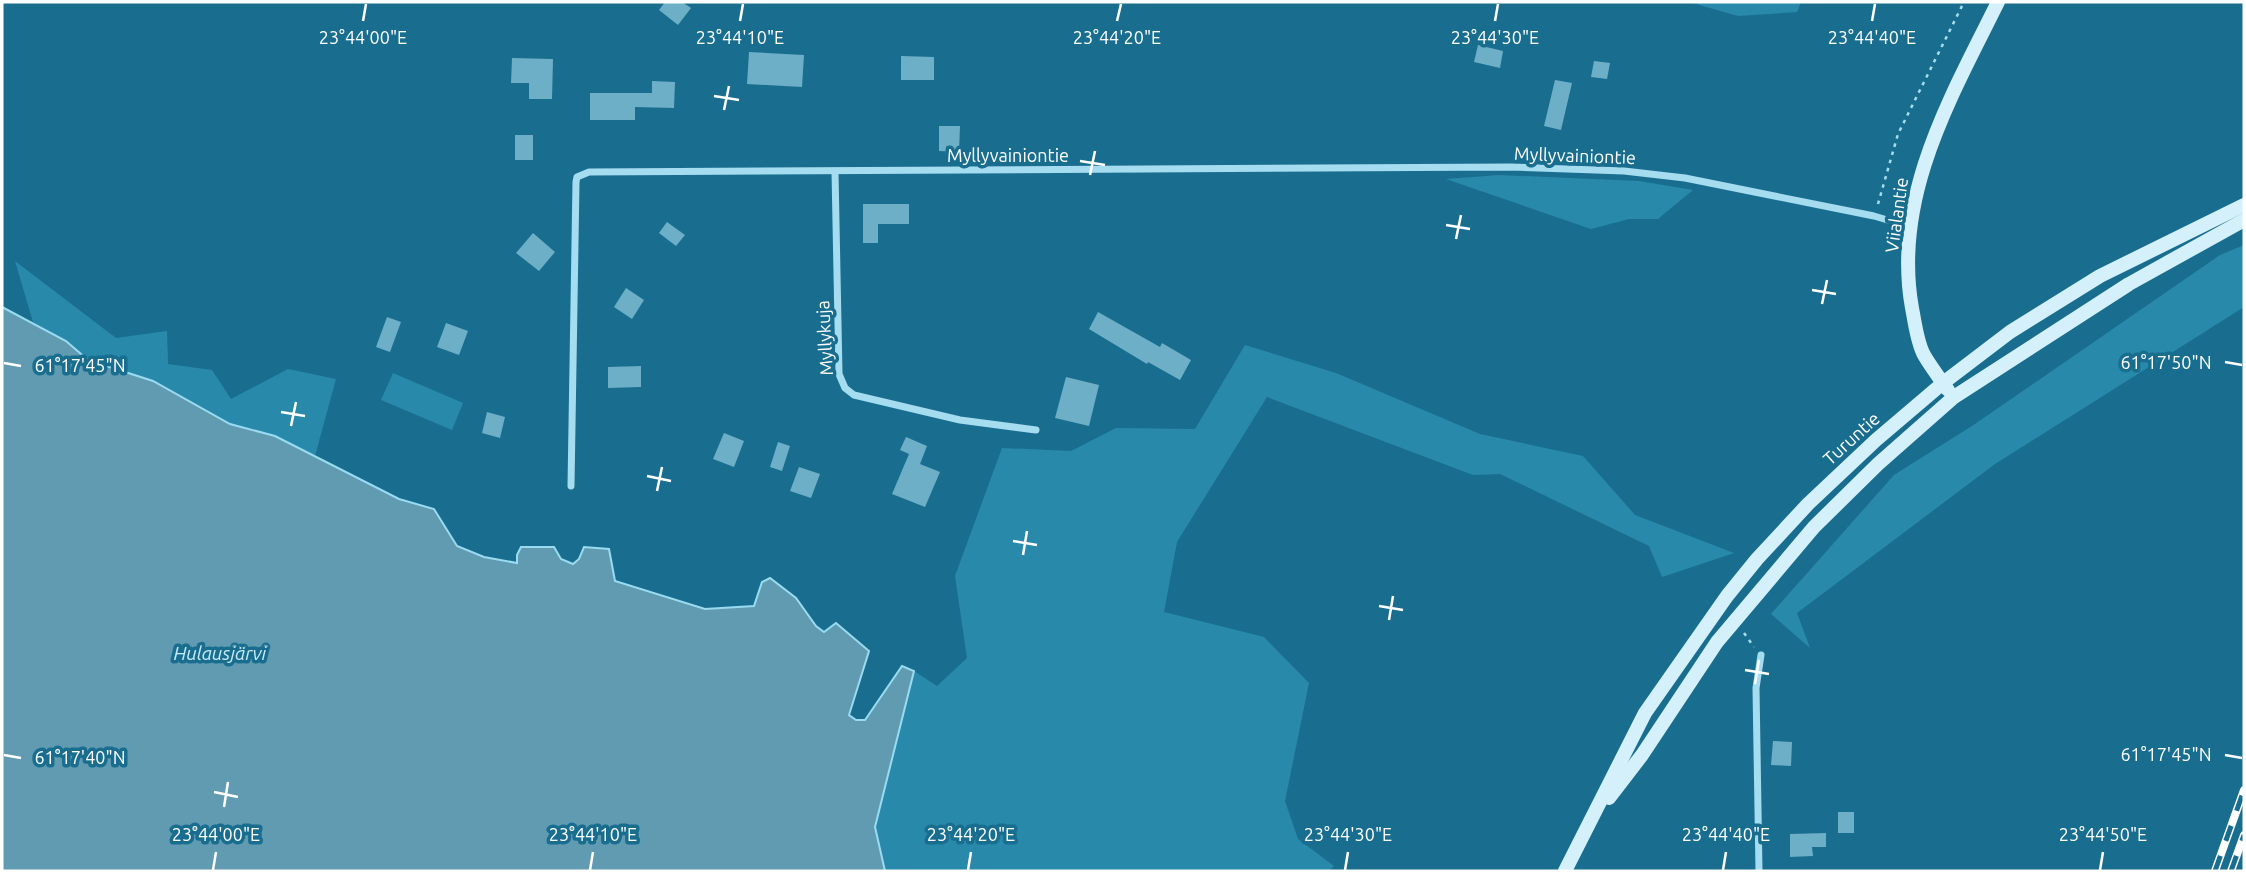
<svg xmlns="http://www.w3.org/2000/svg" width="2246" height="873" viewBox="0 0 2246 873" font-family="Ubuntu,sans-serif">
  <rect width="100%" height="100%" fill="#196e8f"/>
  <g fill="#2989ab">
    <path d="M 1689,2 L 1801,2 L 1797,12 L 1738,16 Z"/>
    <path d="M 1499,175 L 1639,181 L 1693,190 L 1658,219 L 1629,219 L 1591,229 L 1446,179 Z"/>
    <path d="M 2244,245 L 2244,307 L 1995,464 L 1797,613 L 1810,648 L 1771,614 L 1894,475 L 1972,426 L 2220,255 Z"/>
    <path d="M 15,261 L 116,338 L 167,331 L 168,364 L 212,370 L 231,399 L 288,369 L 336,379 L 315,456 L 275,436 L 230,424 L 153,381 L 88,360 L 66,341 L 33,322 Z"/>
    <path d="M 1245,345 L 1336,373 L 1480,434 L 1583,456 L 1635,515 L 1734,553 L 1662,577 L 1649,546 L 1500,474 L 1473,475 L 1267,397 L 1177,542 L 1164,612 L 1264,637 L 1309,683 L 1285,801 L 1298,839 L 1334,866 L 1329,871 L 885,871 L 875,827 L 914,671 L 937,686 L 967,658 L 955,576 L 1002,448 L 1071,451 L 1116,428 L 1195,429 Z"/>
    <path d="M 393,373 L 463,403 L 452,430 L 381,400 Z"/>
  </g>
  <path fill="#619bb2" stroke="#99dbf1" stroke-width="2" d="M 2,307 L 66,341 L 88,360 L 153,381 L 230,424 L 275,436 L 399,499 L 434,509 L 457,546 L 484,557 L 517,563 L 517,555 L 521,547 L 554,547 L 561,559 L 573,564 L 579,559 L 584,547 L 609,549 L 615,581 L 705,609 L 754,606 L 762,582 L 770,578 L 796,598 L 816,626 L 824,632 L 836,623 L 869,651 L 849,715 L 856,720 L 865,720 L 902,666 L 914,671 L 875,827 L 885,871 L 2,871 Z"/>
  <g fill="#6dafc7">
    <path d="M 665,2 L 682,2 L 691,8 L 678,25 L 659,10 Z"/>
    <path d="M 1478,45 L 1503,51 L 1500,68 L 1474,62 Z"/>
    <path d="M 749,52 L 804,55 L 802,87 L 747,84 Z"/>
    <path d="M 901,56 L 934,57 L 934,80 L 901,80 Z"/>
    <path d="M 512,58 L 553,59 L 552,99 L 529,99 L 529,83 L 511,83 Z"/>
    <path d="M 1594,61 L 1610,63 L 1607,79 L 1591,77 Z"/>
    <path d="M 1555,80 L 1572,83 L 1561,130 L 1544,126 Z"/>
    <path d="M 652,81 L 675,82 L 674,108 L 635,107 L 635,120 L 590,120 L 590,93 L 652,93 Z"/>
    <path d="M 939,126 L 960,126 L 959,152 L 939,151 Z"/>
    <rect x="515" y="135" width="18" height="25"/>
    <path d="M 863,204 L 909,204 L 909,224 L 878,224 L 878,243 L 863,243 Z"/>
    <path d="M 667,222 L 685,235 L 676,246 L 659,233 Z"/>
    <path d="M 533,233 L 555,252 L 539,271 L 516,253 Z"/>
    <path d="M 626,288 L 644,300 L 632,319 L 614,307 Z"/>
    <path d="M 1098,312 L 1160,347 L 1162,343 L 1191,360 L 1180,380 L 1148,362 L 1147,364 L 1089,329 Z"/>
    <path d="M 387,317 L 401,322 L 390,352 L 376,347 Z"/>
    <path d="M 446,323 L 468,331 L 459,355 L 437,347 Z"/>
    <path d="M 641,366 L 641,387 L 608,388 L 608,367 Z"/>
    <path d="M 1066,377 L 1099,385 L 1089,426 L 1055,418 Z"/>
    <path d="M 487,412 L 505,417 L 500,438 L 482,433 Z"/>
    <path d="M 724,433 L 744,441 L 734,467 L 713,459 Z"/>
    <path d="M 906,437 L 927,446 L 920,464 L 940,472 L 925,507 L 892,494 L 909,454 L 900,450 Z"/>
    <path d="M 778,442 L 790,446 L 782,471 L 770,467 Z"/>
    <path d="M 799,467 L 820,474 L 811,498 L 790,491 Z"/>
    <path d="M 1773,741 L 1792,742 L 1791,766 L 1771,765 Z"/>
    <rect x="1838" y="812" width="16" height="21"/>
    <path d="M 1826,833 L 1826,847 L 1812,847 L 1813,856 L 1790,857 L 1790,834 Z"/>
  </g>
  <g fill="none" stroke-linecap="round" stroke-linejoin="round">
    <g stroke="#a6dcef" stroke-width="2.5" stroke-dasharray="3.5 5" stroke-linecap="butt">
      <path d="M 1878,204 L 1898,134 L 1964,2"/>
      <path d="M 1744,633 L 1754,647"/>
    </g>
    <g stroke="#a6dcef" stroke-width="7">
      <path d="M 835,172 L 839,374 L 845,388 L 854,395 L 960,420 L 1036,430"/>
      <path d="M 571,486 L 576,182 L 577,177 L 589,172 L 1512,167 L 1624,171 L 1685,178 L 1874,216 L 1911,227"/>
      <path d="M 1759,871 L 1756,688 L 1761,655"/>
    </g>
    <g stroke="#d4f0fa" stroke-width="14">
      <path d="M 1948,390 C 1940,379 1931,367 1924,355 C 1917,342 1915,323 1912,308 C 1892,197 1951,97 1998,2"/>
      <path d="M 1609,798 L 1642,755 L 1717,642 L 1814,527 L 1878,464 L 1954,397 L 2129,284 L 2244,220"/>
      <path d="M 1565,871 L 1645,713 L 1727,596 L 1757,559 L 1808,504 L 1876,440 L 1943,383 L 2010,332 L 2100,276 L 2244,205"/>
    </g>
    <g stroke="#fff" stroke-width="8">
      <g id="rail">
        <path d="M 2215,871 L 2244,790"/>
        <path d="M 2231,871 L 2244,835"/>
      </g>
    </g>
    <use href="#rail" stroke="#196e8f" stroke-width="5" stroke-dasharray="16" stroke-linecap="butt"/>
  </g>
  <path fill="none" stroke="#fff" stroke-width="2.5" d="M 363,21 L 366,4M 740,21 L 743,4M 1117,21 L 1121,4M 1495,21 L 1498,4M 1872,21 L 1875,4M 714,96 L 739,100M 724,110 L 729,86M 1080,161 L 1105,165M 1090,175 L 1095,151M 1446,225 L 1470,229M 1456,239 L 1461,215M 1812,290 L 1836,294M 1822,304 L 1827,280M 2225,362 L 2242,365M 4,363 L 21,366M 281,412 L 305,416M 291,426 L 296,402M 647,476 L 671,481M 657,491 L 662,467M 1013,541 L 1037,545M 1023,555 L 1027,531M 1379,606 L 1403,610M 1389,620 L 1393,596M 1745,670 L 1769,674M 1755,684 L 1759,660M 4,755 L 21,758M 2225,755 L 2242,758M 214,792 L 238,797M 224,807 L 228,782M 213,870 L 216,852M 590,870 L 593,852M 968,870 L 971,852M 1345,870 L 1348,852M 1723,870 L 1726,852M 2100,870 L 2103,852"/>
  <g text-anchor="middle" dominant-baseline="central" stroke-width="7" stroke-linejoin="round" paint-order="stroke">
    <g font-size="18" fill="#fff" stroke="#196e8f">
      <text x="1008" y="155">Myllyvainiontie</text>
      <text transform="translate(1575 155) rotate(2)">Myllyvainiontie</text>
      <text transform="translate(1896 215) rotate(-82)">Viialantie</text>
      <text transform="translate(824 338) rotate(-93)">Myllykuja</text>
      <text transform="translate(1851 438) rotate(-42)">Turuntie</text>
    </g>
    <g font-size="19" font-style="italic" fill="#c5ebf8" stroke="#196e8f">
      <text x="220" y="653">Hulausjärvi</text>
    </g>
  </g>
  <g font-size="18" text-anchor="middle" fill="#fff" stroke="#196e8f" stroke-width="7" stroke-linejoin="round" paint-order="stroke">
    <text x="363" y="44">23°44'00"E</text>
    <text x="740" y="44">23°44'10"E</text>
    <text x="1117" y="44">23°44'20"E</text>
    <text x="1495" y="44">23°44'30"E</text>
    <text x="1872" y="44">23°44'40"E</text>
    <text x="2166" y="369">61°17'50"N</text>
    <text x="80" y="372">61°17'45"N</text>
    <text x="2166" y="761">61°17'45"N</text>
    <text x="80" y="764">61°17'40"N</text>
    <text x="216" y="841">23°44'00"E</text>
    <text x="593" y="841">23°44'10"E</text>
    <text x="971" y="841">23°44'20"E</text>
    <text x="1348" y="841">23°44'30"E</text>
    <text x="1726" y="841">23°44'40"E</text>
    <text x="2103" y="841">23°44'50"E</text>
  </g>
  <rect width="2246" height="873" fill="none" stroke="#ffffff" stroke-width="7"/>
</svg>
